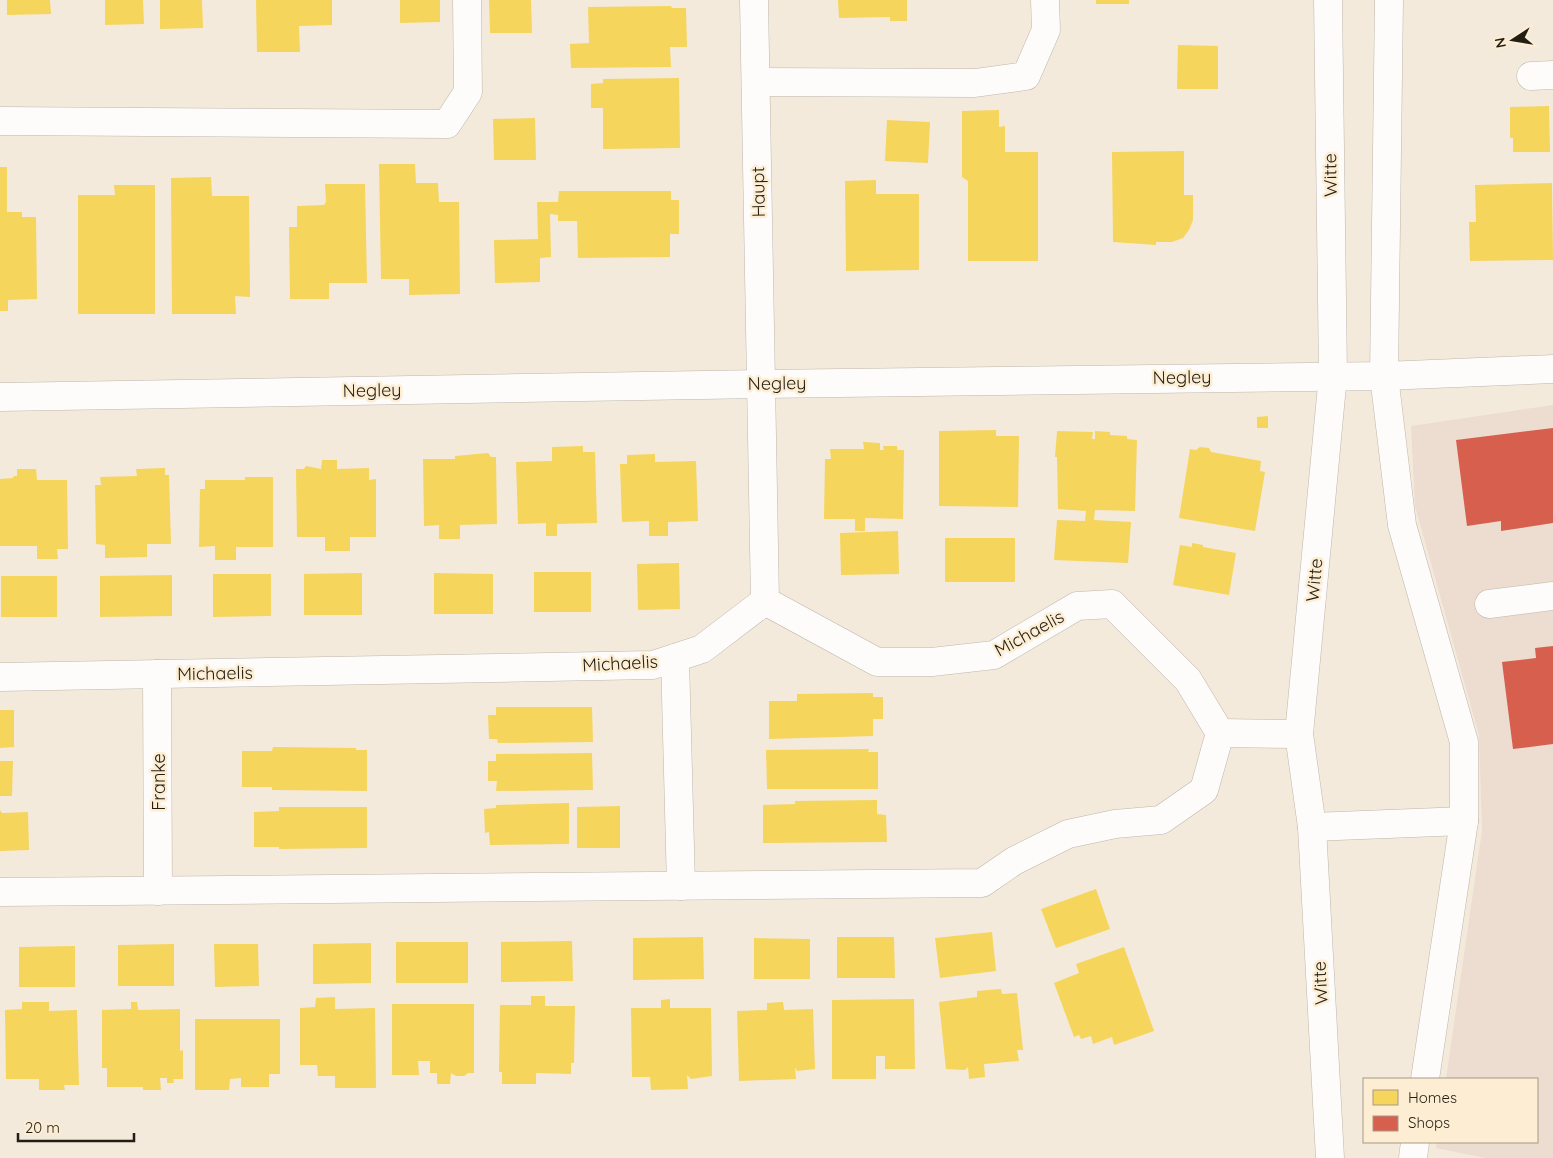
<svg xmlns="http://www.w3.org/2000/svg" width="1553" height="1158" viewBox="0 0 1553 1158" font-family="Quicksand,sans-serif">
  <rect width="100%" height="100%" fill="#f3eadc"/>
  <path fill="#eddcd0" d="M 1553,405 L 1553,1158 L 1485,1158 L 1436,1148 L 1437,1142 L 1537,1142 L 1537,1079 L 1446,1079 L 1482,831 L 1479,735 L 1415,506 L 1411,426 Z"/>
  <g fill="#f6d55c">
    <path d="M 7,0 L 50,0 L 51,14 L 7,15 Z"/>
    <path d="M 105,0 L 143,0 L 144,24 L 105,25 Z"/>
    <path d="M 160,0 L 202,0 L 203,28 L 160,29 Z"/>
    <path d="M 256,0 L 332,0 L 332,25 L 299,26 L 300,52 L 257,52 Z"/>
    <path d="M 400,0 L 440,0 L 440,22 L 400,23 Z"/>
    <path d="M 489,0 L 531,0 L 532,33 L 490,33 Z"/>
    <path d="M 838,0 L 907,0 L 907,21 L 890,21 L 890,17 L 839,18 Z"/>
    <rect x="1096" y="0" width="33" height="4"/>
    <path d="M 671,6 L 672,8 L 686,8 L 687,47 L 670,47 L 671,67 L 571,68 L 570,44 L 589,43 L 588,7 Z"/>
    <path d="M 1178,45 L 1218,46 L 1218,89 L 1177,89 Z"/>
    <path d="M 679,78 L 680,148 L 603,149 L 603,108 L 591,108 L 591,84 L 603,83 L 603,79 Z"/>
    <path d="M 1549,106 L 1550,152 L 1513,152 L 1513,138 L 1510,138 L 1510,107 Z"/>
    <path d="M 999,110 L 999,127 L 1005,126 L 1005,152 L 1038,152 L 1038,261 L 968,261 L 968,181 L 962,177 L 962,111 Z"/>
    <path d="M 535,118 L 536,160 L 494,160 L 493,119 Z"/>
    <path d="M 887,120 L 930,122 L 928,163 L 885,161 Z"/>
    <path d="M 1184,151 L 1184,195 L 1193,195 L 1193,220 L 1189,230 L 1183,238 L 1172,242 L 1156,242 L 1156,245 L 1113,242 L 1112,152 Z"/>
    <path d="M 379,164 L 415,164 L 416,183 L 438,183 L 439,202 L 459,202 L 460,294 L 409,295 L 409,279 L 381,279 Z"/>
    <path d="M 0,167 L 7,167 L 7,212 L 22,212 L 22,217 L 36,217 L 37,299 L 8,300 L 8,311 L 0,311 Z"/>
    <path d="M 211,177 L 212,196 L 249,196 L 250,297 L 235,296 L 236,314 L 172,314 L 171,178 Z"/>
    <path d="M 876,180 L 876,194 L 919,194 L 919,270 L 846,271 L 845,181 Z"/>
    <path d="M 1552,183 L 1553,260 L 1470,261 L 1469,222 L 1476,222 L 1475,185 Z"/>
    <path d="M 325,184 L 365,184 L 367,283 L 329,283 L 329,299 L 290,299 L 289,227 L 297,227 L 297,206 L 324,205 L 326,202 Z"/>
    <path d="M 114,185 L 155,185 L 155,314 L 78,314 L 78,195 L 115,195 Z"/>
    <path d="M 559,191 L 671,191 L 671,200 L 679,200 L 679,234 L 670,234 L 670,257 L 578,258 L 577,221 L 558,221 L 558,215 L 550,214 L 551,257 L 540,258 L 540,282 L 495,283 L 494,240 L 538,239 L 537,202 L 558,202 Z"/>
    <path d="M 1268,416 L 1268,428 L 1257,428 L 1257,417 Z"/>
    <path d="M 996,430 L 996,436 L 1019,436 L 1018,507 L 939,506 L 939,431 Z"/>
    <path d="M 1057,431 L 1093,432 L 1092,439 L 1095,439 L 1095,431 L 1110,432 L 1110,435 L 1127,436 L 1127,439 L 1137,440 L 1135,511 L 1095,510 L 1094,520 L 1131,522 L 1128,563 L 1054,560 L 1057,520 L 1085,521 L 1086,511 L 1058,509 L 1057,457 L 1055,457 Z"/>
    <path d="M 863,442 L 880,443 L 880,450 L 884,450 L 883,446 L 897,446 L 897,450 L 904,450 L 903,519 L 865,518 L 865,531 L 855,531 L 855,519 L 824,519 L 825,459 L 831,459 L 830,449 L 864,449 Z"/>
    <path d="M 583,446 L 583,452 L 595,452 L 597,523 L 557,524 L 557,536 L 546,536 L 546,523 L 518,524 L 516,462 L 552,461 L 552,447 Z"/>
    <path d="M 1200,447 L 1209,448 L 1211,452 L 1261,461 L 1260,471 L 1265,472 L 1255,531 L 1179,518 L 1190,449 L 1196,450 Z"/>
    <path d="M 488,453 L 491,457 L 496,457 L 497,524 L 460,525 L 460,539 L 439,539 L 439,525 L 424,526 L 423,459 L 455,459 L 455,456 Z"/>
    <path d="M 655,454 L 655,462 L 696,461 L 698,521 L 668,522 L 668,536 L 649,536 L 649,521 L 622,522 L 620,464 L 627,464 L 627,455 Z"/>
    <path d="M 322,460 L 337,460 L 337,469 L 369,468 L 369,480 L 376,479 L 376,537 L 350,537 L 350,551 L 325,551 L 325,537 L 297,537 L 296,469 L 304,469 L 306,466 L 321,469 Z"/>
    <path d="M 165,468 L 165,475 L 169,475 L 171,544 L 147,544 L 147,557 L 105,558 L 105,545 L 96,544 L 95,485 L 101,485 L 100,477 L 137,476 L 136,469 Z"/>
    <path d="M 17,469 L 36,469 L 37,480 L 67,480 L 68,549 L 57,549 L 58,559 L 37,559 L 37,546 L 0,546 L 0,479 L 13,478 L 14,476 L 17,476 Z"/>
    <path d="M 245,477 L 273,477 L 273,547 L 236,547 L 236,560 L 215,560 L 215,546 L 199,547 L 200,489 L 205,489 L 205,480 L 245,480 Z"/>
    <path d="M 898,531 L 899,574 L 841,575 L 840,533 Z"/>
    <rect x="945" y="538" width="70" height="44"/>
    <path d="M 1192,543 L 1203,545 L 1203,547 L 1236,553 L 1229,595 L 1173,585 L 1180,545 L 1192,547 Z"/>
    <path d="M 679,563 L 680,609 L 638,610 L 637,564 Z"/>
    <rect x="534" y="572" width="57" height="40"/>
    <path d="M 362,573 L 362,615 L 304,615 L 304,574 Z"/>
    <path d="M 434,573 L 493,574 L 493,614 L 434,614 Z"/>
    <path d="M 213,574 L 271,574 L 271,616 L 213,617 Z"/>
    <path d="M 172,575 L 172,616 L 100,617 L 100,576 Z"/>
    <rect x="1" y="576" width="56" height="41"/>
    <path d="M 873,693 L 873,697 L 883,697 L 883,719 L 873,719 L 873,736 L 769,739 L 769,701 L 797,701 L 797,694 Z"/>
    <path d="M 496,707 L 592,707 L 593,742 L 498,743 L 497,739 L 489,739 L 488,715 L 496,715 Z"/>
    <path d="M 0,710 L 14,710 L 14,747 L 0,748 Z"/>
    <path d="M 273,747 L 356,748 L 356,750 L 367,750 L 367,791 L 272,790 L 272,787 L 242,787 L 242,751 L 272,751 Z"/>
    <path d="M 869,749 L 868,752 L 878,752 L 878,789 L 767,789 L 766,750 Z"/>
    <path d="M 592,753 L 593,790 L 496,791 L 497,781 L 488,781 L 488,761 L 496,761 L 496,754 Z"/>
    <path d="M 0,761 L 13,761 L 12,796 L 0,796 Z"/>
    <path d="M 877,800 L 877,814 L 886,815 L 887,842 L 763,843 L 763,805 L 795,804 L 795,801 Z"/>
    <path d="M 569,803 L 569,844 L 490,845 L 489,832 L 485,833 L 484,809 L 496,808 L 496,805 Z"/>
    <path d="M 620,806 L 620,848 L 577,848 L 577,807 Z"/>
    <path d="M 279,807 L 367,807 L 367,848 L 279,849 L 279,847 L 254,847 L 254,812 L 279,811 Z"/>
    <path d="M 0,810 L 2,813 L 28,812 L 29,850 L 0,851 Z"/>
    <path d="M 1096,889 L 1110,929 L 1056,948 L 1041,909 Z"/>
    <path d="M 992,932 L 996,971 L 940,978 L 935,938 Z"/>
    <path d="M 703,937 L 704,979 L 633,980 L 633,938 Z"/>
    <path d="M 837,937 L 894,937 L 895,978 L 837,978 Z"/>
    <path d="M 754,938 L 810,939 L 810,979 L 754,979 Z"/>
    <path d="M 572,941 L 573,981 L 501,982 L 501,942 Z"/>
    <rect x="396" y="942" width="72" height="41"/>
    <path d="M 371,943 L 371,983 L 313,984 L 313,944 Z"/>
    <path d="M 174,944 L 174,986 L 118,986 L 118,945 Z"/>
    <path d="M 214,944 L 258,944 L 259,986 L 215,987 Z"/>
    <path d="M 75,946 L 75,987 L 19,987 L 19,947 Z"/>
    <path d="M 1124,947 L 1154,1031 L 1114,1045 L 1112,1037 L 1093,1044 L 1091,1036 L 1081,1039 L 1079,1035 L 1074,1037 L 1054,983 L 1079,973 L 1076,964 Z"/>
    <path d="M 1001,989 L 1002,994 L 1017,993 L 1023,1050 L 1017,1050 L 1019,1061 L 984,1064 L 985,1077 L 969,1079 L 968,1067 L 965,1070 L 946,1069 L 939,1002 L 977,997 L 977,991 Z"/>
    <path d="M 531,996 L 545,996 L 545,1006 L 575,1006 L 574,1063 L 571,1063 L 571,1074 L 536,1073 L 536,1084 L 502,1084 L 502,1072 L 499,1072 L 500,1005 L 531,1005 Z"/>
    <path d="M 335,997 L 335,1009 L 375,1008 L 376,1088 L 335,1088 L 335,1076 L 318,1076 L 317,1065 L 300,1065 L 300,1008 L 315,1007 L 316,998 Z"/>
    <path d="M 670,999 L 670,1008 L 711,1008 L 712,1076 L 691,1079 L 687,1075 L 688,1089 L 651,1090 L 650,1077 L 632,1077 L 631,1008 L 661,1008 L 661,1000 Z"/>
    <path d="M 914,999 L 915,1069 L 885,1069 L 885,1056 L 876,1056 L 876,1079 L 832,1079 L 832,1000 Z"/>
    <path d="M 22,1002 L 49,1002 L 49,1011 L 77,1010 L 79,1085 L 64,1085 L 65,1090 L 39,1090 L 39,1079 L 6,1079 L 5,1010 L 22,1009 Z"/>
    <path d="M 131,1002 L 137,1002 L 138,1010 L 180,1009 L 180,1051 L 183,1050 L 183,1079 L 173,1079 L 174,1083 L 167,1083 L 167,1078 L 160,1078 L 161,1090 L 143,1090 L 143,1087 L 107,1087 L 107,1068 L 102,1068 L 102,1010 L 131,1009 Z"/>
    <path d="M 783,1002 L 784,1010 L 813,1009 L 815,1069 L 797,1071 L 795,1067 L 796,1079 L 739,1081 L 737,1011 L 767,1010 L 767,1003 Z"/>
    <path d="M 392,1004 L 474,1004 L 474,1073 L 468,1073 L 464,1076 L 456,1076 L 451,1073 L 450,1084 L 437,1084 L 437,1073 L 430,1073 L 430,1061 L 418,1061 L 419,1075 L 392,1075 Z"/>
    <path d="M 195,1019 L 280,1019 L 280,1074 L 269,1074 L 269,1087 L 241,1087 L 241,1078 L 230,1079 L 229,1090 L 195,1090 Z"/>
  </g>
  <g fill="#d6604d">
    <path d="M 1553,428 L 1553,523 L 1501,531 L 1501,521 L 1467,526 L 1456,440 Z"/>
    <path d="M 1553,646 L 1553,744 L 1513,749 L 1502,662 L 1536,658 L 1535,648 Z"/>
  </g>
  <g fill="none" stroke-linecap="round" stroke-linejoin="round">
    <g stroke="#bdb6ac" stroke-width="29">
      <g id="minor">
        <path d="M 754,0 L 765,601"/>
        <path d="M 1328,0 L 1333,375 L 1299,734 L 1312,827 L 1330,1158"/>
        <path d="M 1389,0 L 1384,376 L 1402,525 L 1464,742 L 1464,821 L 1425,1079"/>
        <path d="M 1531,76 L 1553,75"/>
        <path d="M 756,82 L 975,83 L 1026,76 L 1046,30 L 1045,0"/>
        <path d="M 0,121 L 447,124 L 468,92 L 467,0"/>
        <path d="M 0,397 L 762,384 L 1384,376 L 1553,369"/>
        <path d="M 1489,604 L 1553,596"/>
        <path d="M 675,658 L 681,886"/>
        <path d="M 157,674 L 158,891"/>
        <path d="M 0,677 L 653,665 L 702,649 L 765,601"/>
        <path d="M 1220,733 L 1299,734"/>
        <path d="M 1312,827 L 1464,821"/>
        <path d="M 0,892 L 982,883 L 1014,861 L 1068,834 L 1115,824 L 1161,820 L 1204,790 L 1220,733 L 1188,680 L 1112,604 L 1077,606 L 994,655 L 932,662 L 877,662 L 765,601"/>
        <path d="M 1413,1158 L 1415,1142"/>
      </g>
    </g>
    <use href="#minor" stroke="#fdfcfa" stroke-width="28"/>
  </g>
  <g text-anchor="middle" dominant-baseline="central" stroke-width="5" stroke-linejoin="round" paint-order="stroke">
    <g font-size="18" fill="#231e14" stroke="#fcedd3">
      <text transform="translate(1330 175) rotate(-91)">Witte</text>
      <text transform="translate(758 192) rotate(-91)">Haupt</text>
      <text transform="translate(1182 377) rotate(-1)">Negley</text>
      <text transform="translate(777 383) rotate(-1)">Negley</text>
      <text transform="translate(372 390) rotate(-1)">Negley</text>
      <text transform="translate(1314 580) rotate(-85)">Witte</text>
      <text transform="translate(1029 633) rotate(-29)">Michaelis</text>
      <text transform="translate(620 663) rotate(-3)">Michaelis</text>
      <text transform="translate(215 673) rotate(-1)">Michaelis</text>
      <text transform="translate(158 782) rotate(-90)">Franke</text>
      <text transform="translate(1320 983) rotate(-93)">Witte</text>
    </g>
  </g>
  <rect x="1363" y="1078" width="175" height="65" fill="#fcedd3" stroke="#a59a87"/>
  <rect x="1373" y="1090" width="25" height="15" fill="#f6d55c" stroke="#a59a87"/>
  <text x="1408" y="1103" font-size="15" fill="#231e14">Homes</text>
  <rect x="1373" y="1116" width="25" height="15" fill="#d6604d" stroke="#a59a87"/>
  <text x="1408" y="1128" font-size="15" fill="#231e14">Shops</text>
  <g transform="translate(1513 40) rotate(258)" stroke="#fcedd3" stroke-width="4" paint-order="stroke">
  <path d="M0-4L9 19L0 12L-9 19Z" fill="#231e14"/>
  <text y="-8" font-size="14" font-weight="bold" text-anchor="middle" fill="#231e14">N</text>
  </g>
  <path d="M18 1133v8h116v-8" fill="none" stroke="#231e14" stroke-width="2.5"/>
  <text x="25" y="1133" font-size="15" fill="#231e14" stroke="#fcedd3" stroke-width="4" paint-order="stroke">20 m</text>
</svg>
